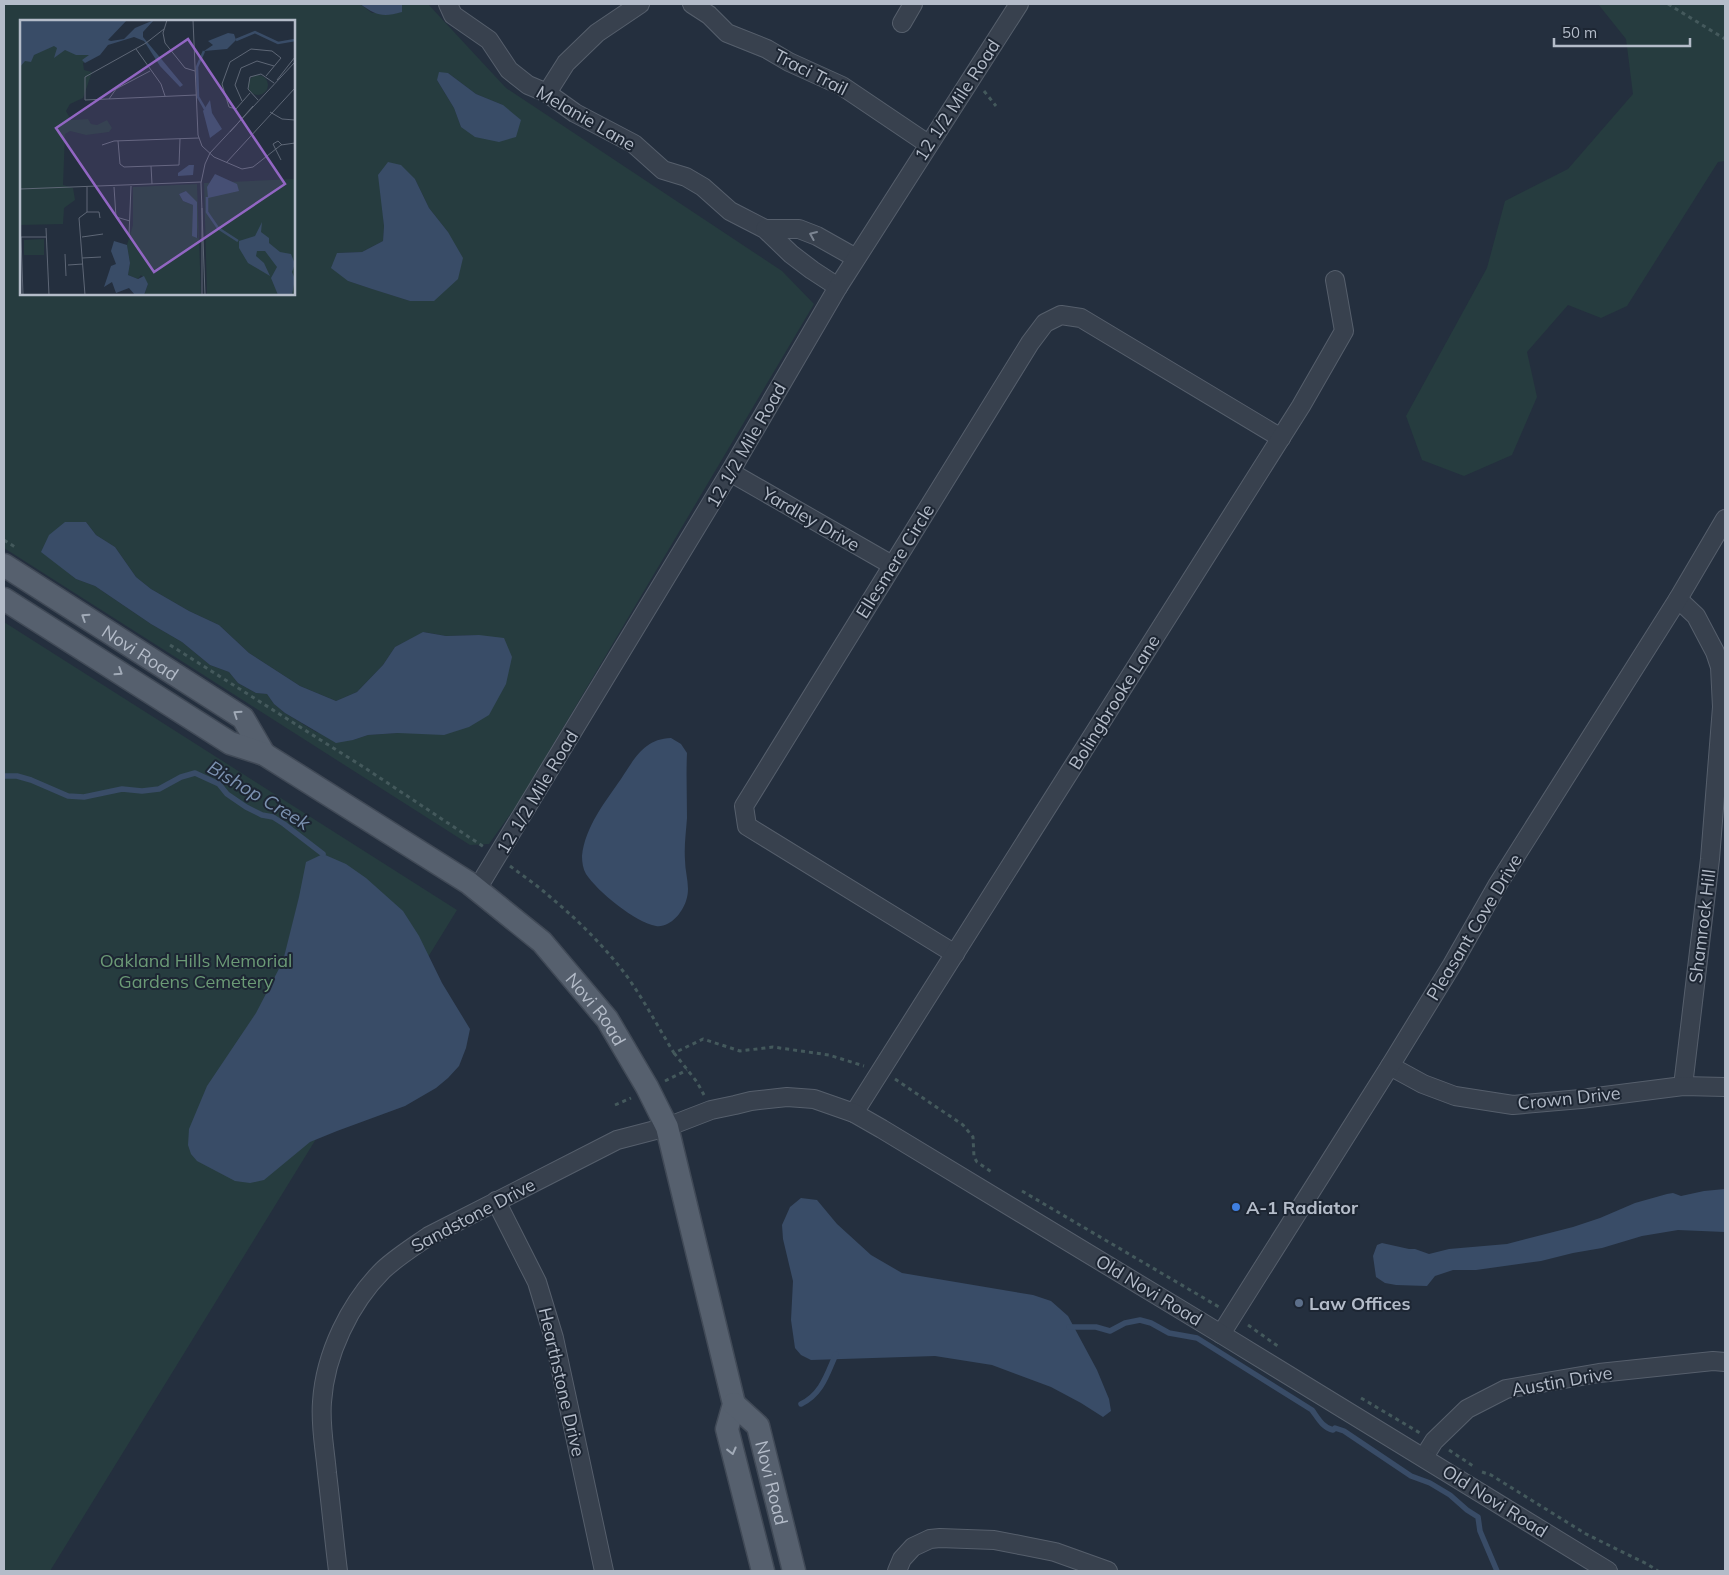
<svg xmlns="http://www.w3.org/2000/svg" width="1729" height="1575" viewBox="0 0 1729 1575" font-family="Mulish,sans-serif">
  <rect width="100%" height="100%" fill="#242f3e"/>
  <g fill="#263c3f" fill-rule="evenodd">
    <path d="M 4,4 L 360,4 L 372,13 L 401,12 L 402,4 L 428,4 L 506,88 L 782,271 L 814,304 L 519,802 L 489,844 L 470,845 L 4,548 ZM 21,21 L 294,21 L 294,294 L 21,294 ZM 448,73 L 476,94 L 503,105 L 461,127 L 454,108 L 437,80 ZM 415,179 L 429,208 L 448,232 L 410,301 L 348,281 L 337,253 L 362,252 L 383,241 L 384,226 L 382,201 ZM 86,522 L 96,535 L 115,547 L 136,577 L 151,589 L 189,611 L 219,625 L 249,653 L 300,686 L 336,701 L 357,692 L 383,665 L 395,647 L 424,632 L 446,636 L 479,635 L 398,733 L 368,735 L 353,740 L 316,732 L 285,713 L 274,704 L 267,694 L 256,693 L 238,683 L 229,672 L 210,665 L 182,642 L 151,624 L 95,586 L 76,579 L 64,569 Z"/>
    <path d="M 1598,4 L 1725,4 L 1725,161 L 1718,162 L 1627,306 L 1601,318 L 1568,305 L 1527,352 L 1537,397 L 1512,455 L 1464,476 L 1422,460 L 1406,416 L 1487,268 L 1505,201 L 1568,169 L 1633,94 L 1626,39 Z"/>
    <path d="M 4,622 L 457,910 L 50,1571 L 4,1571 Z"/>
  </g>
  <g fill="#394c67">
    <path d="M 360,4 L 402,4 L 402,12 C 382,18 376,15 360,4 Z"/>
    <path d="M 439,72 L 448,73 L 476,94 L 503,105 L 521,120 L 516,137 L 499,142 L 475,137 L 461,127 L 454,108 L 437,80 Z"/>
    <path d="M 388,162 L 401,165 L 415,179 L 429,208 L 448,232 L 463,258 L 458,279 L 434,301 L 410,301 L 372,289 L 348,281 L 331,268 L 337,253 L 362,252 L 383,241 L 384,226 L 378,175 Z"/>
    <path d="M 65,522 L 86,522 L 96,535 L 115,547 L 136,577 L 151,589 L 189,611 L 219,625 L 249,653 L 300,686 L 336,701 L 357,692 L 383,665 L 395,647 L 423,632 L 446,636 L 479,635 L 504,638 L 512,657 L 506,684 L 489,715 L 469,727 L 444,735 L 398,733 L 368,735 L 353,740 L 336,743 L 285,713 L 274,704 L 267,694 L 256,693 L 238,683 L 229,672 L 210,665 L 182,642 L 151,624 L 95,586 L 76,579 L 41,552 L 49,535 Z"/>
    <path d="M 671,738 L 681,744 L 687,753 C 686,775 687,796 687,818 C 686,832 684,846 685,860 C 685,874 691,887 686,901 C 682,913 670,928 656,926 C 636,923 597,891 586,874 C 583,869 582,862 582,856 C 585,827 605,802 621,779 C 635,758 644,739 671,738 Z"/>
    <path d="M 323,854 L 346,864 L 366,878 L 403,911 L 419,936 L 442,983 L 470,1029 L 466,1048 L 459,1066 L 448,1078 L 436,1088 L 405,1106 L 337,1131 L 310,1142 L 264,1180 L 250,1183 L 235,1181 L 197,1161 L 191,1154 L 188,1145 L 189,1129 L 207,1086 L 256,1013 L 283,961 L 299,897 L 306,862 Z"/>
    <path d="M 1725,1189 L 1725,1232 L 1678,1230 L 1642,1236 L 1602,1248 L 1573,1253 L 1541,1261 L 1476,1270 L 1453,1270 L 1435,1276 L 1427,1286 L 1396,1285 L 1385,1283 L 1376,1277 L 1373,1256 L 1377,1245 L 1382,1243 L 1409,1249 L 1415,1249 L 1429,1254 L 1449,1249 L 1507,1244 L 1573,1227 L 1600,1218 L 1635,1203 L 1667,1194 L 1673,1193 L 1681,1196 L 1704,1191 Z"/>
    <path d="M 801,1198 L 817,1200 L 837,1224 L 871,1255 L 902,1273 L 1033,1295 L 1051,1301 L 1068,1316 L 1097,1370 L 1109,1399 L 1111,1411 L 1103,1417 L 1081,1403 L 1051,1387 L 992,1365 L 935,1356 L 811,1360 L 801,1355 L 795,1348 L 791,1320 L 793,1281 L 783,1239 L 782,1225 L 790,1207 Z"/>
  </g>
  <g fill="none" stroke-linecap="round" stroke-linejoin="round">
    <g stroke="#394c67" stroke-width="5.5">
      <path d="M 4,776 L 17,776 L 31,780 L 68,796 L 84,797 L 122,789 L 142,791 L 159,789 L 181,777 L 195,773 L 219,784 L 227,794 L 246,807 L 262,815 L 273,817 L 284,824 L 323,854"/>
      <path d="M 1069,1327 L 1096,1327 L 1110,1331 L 1125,1323 L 1140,1320 L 1151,1323 L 1169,1333 L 1197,1338 L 1312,1410 C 1318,1418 1322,1427 1333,1430 L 1335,1428 L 1344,1431 L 1411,1476 L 1430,1483 L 1450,1495 L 1467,1510 L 1478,1517 L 1480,1531 L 1497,1571"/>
      <path d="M 801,1404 C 822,1394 827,1374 836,1354"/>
    </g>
    <g stroke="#565f6c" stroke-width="20">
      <g id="minor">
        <path d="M 448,4 L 453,15 L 489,40 L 509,70 L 528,85 L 547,93 L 575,113 L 634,144 L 663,170 L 686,177 L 703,187 L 730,211 L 765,229 L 791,254 L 812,270 L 838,287"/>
        <path d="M 692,4 L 709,15 L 727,33 L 767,49 L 789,62 L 842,86 L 928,144"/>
        <path d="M 902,23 L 913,4"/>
        <path d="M 547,93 L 566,63 L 597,33 L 640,4"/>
        <path d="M 765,229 L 799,229 L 817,236 L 856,258"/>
        <path d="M 730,472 L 892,565"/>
        <path d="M 1678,599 L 1696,616 L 1715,652 L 1720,667 L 1722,707 L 1710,859 L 1683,1086"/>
        <path d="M 477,889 L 730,472 L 838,287 L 1019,4"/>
        <path d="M 955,954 L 747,826 L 744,806 L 1030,343 L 1045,323 L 1061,315 L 1081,318 L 1281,438"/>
        <path d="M 1390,1066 L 1423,1084 L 1455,1096 L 1513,1105 L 1581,1099 L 1683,1086 L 1725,1087"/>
        <path d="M 854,1113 L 1301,406 L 1344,331 L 1335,280"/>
        <path d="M 496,1201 L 537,1282 L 554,1338 L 604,1571"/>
        <path d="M 1221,1334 L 1390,1066 L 1452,965 L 1498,884 L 1678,599 L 1725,519"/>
        <path d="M 1424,1457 L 1434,1441 L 1467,1409 L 1506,1389 L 1599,1373 L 1713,1361 L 1725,1362"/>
        <path d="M 338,1571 C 334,1539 331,1506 327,1473 C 325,1449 320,1426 322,1402 C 325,1354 350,1303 383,1270 C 397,1257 413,1247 429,1236 L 617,1140 L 667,1127 L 711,1110 L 735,1105 L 751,1101 L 787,1097 L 814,1099 L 854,1113 L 882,1129 L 1221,1334 L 1608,1571"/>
        <path d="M 897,1571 L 902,1559 L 913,1547 L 930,1539 L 940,1538 L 994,1540 L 1025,1546 L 1055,1552 L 1108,1571"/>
      </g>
    </g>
    <g stroke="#414a57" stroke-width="25">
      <g id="major">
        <path id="s1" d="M 4,565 L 243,718 L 264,754"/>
        <path id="s2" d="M 4,599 L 230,743 L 264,754 L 469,883 L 542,942 L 607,1019 L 647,1087 L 667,1127 L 734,1404 L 727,1429 L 763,1571"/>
        <path id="s3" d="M 734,1404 L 758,1426 L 794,1571"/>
      </g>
    </g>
    <g stroke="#44595c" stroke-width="3" stroke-dasharray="4 4" stroke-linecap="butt">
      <path d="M 1668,4 L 1725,39"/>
      <path d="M 984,91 L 996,106"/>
      <path d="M 4,540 L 15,547"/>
      <path d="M 170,645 L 365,768 L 484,847"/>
      <path d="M 510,866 C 523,876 537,885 549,896 C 577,919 604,946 626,975 C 644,1000 658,1027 674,1053 L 703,1039 L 740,1051 L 773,1047 L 829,1055 L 864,1066"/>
      <path d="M 674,1053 L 697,1082 L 704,1095"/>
      <path d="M 895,1079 L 963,1125 L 973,1137 L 974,1157 L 977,1162 L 993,1173"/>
      <path d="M 665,1081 L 687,1070"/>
      <path d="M 615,1105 L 631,1098"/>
      <path d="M 1022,1191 L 1219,1307"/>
      <path d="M 1248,1325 L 1279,1347"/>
      <path d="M 1361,1398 L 1420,1433"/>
      <path d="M 1449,1450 L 1473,1466"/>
      <path d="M 1482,1472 L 1491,1475 L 1586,1534 L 1647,1564 L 1658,1571"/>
    </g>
    <use href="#minor" stroke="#38414e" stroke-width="18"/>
    <use href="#major" stroke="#56606e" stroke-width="22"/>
  </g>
  <defs><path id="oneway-chevron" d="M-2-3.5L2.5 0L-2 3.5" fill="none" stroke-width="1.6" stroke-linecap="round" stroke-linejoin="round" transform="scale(1.25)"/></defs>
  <use stroke="#7c8592" href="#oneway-chevron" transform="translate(813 235) rotate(-157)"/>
  <g stroke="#a1aab7">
    <use href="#oneway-chevron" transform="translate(85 617) rotate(-147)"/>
    <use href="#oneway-chevron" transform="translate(119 672) rotate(33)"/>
    <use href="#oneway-chevron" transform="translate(237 714) rotate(-146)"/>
    <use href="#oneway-chevron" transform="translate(732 1451) rotate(76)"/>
  </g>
  <circle fill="#3f7fe0" stroke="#1d2633" stroke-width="2" cx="1236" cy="1207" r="5"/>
  <circle fill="#5c6f8a" stroke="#1d2633" stroke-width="2" cx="1299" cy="1303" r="5"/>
  <g text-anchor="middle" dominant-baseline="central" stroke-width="4" stroke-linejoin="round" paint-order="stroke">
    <g font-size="18" fill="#b4bcc9" stroke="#1d2633">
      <text transform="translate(811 72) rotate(27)">Traci Trail</text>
      <text transform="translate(957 100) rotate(-57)">12 1/2 Mile Road</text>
      <text transform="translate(586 118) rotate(30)">Melanie Lane</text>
      <text transform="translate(746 445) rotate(-60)">12 1/2 Mile Road</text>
      <text transform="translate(811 519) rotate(30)">Yardley Drive</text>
      <text transform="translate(895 561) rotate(-58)">Ellesmere Circle</text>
      <text stroke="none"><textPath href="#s1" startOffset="162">Novi Road</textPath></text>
      <text transform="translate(1114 702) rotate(-58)">Bolingbrooke Lane</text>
      <text transform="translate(537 792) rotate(-59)">12 1/2 Mile Road</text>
      <text transform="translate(1702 926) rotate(-83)">Shamrock Hill</text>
      <text transform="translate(1474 927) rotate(-59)">Pleasant Cove Drive</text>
      <text stroke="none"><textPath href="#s2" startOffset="726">Novi Road</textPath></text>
      <text transform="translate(1569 1098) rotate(-6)">Crown Drive</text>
      <text transform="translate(473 1215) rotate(-28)">Sandstone Drive</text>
      <text transform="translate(1149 1290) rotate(31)">Old Novi Road</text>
      <text transform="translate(1562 1381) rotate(-10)">Austin Drive</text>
      <text transform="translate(562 1382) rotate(77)">Hearthstone Drive</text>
      <text stroke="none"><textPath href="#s3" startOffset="91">Novi Road</textPath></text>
      <text transform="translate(1495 1501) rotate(32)">Old Novi Road</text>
    </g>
    <g font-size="18" fill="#6b9a76" stroke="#1d2633">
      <text x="196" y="960">Oakland Hills Memorial<tspan x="196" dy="21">Gardens Cemetery</tspan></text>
    </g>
    <g font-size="18" font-weight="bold" fill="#b4bcc9" stroke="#1d2633" text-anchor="start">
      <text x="1246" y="1207">A-1 Radiator</text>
      <text x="1309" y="1303">Law Offices</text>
    </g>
    <g font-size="19" font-style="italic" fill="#7c92b1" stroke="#1d2633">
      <text transform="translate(259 795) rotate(31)">Bishop Creek</text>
    </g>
  </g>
  <g transform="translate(20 20)">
    <rect width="275" height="275" fill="#242f3e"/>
    <path d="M 0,0 L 79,35 L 63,43 L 64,50 L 72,52 L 63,78 L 50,84 L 46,91 L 51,100 L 68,99 L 71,104 L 77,105 L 87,100 L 92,108 L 89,112 L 66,115 L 50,111 L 45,114 L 43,165 L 53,168 L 55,180 L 44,188 L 43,204 L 0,205 ZM228 65a10 10 0 1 1 20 0a10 10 0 1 1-20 0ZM 275,159 L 275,275 L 187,275 L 184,163 ZM 177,164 L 181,275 L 124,275 L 128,264 L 121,255 L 118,259 L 108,255 L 110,243 L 107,225 L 113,205 L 113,167 ZM 166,171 L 174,180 L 178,218 L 173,214 L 173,185 L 163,181 L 159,174 ZM 24,219 L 24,235 L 4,235 L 4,220 Z" fill="#263c3f" fill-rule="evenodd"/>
    <path d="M 0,0 L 107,0 L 88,20 L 91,21 L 104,19 L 115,8 L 134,0 L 123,12 L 123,17 L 163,65 L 160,67 L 140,46 L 124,21 L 114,17 L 88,25 L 80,35 L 65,43 L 62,40 L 69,35 L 56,35 L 45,30 L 34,38 L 37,28 L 34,26 L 14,35 L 11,42 L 5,41 L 0,47 ZM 208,13 L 214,14 L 216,20 L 207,29 L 184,31 L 193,25 L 188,21 ZM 190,80 L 192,93 L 202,109 L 190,118 L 183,91 ZM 169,145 L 174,145 L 173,155 L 158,156 L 158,153 ZM 195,154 L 217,164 L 219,171 L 188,178 L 187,167 ZM 166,171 L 177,182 L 177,218 L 172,216 L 173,185 L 163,181 L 159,174 ZM 242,202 L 241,212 L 249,218 L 249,223 L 260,232 L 271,234 L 275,244 L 272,252 L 275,259 L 272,275 L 258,275 L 251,258 L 257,247 L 245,231 L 237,231 L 236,236 L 244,243 L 250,256 L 228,243 L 219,228 L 219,221 L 235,216 ZM 94,221 L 107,225 L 110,243 L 108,255 L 118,259 L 124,256 L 128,264 L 124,275 L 115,275 L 109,268 L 96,273 L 92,262 L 84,267 L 91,246 L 96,244 L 91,231 Z" fill="#394c67"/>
    <path fill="none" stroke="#394c67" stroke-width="2.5" d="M 216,20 L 235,12 L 258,23 L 275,20M 184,31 L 177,47 L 178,77 L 185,89M 187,177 L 187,192 L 198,208 L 218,221"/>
    <path fill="none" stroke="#5e6776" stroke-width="1" d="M 147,0 L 143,13 L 145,23 L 165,48 L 175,51M 173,0 L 178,115 L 182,126 L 194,137 L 222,149 L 233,147 L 261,125 L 275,123M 144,9 L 126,23 L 65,57 L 65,80 L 176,75M 116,29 L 141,64 L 145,76M 257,60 L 275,37M 230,73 L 216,89 L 209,87 L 202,64 L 210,42 L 231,29 L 252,31 L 261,38 L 246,56M 89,79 L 96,69 L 130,51M 238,80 L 228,69 L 230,57 L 241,54 L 254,63M 222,81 L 215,65 L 221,48 L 237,41 L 254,46M 250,92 L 262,99 L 275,100M 210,112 L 233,86M 98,121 L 100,144 L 104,147 L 159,145 L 160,119M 82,125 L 94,121 L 179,118M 261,140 L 253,124 L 258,121 L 262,125M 206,143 L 275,68M 131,146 L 132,164M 94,167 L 96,197 L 110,201M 0,169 L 181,162M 182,188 L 182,275M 67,192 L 79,192 L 80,198M 26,208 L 29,275M 109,215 L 111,166M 1,217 L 3,275M 1,217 L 26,217M 62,217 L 83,214M 45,234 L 46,256M 62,238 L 81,237M 48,245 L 63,244M 65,275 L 59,198 L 67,192 L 67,167M 185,275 L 181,163 L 185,144 L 190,133 L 275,42"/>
    <path fill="#9266c3" fill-opacity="0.15" stroke="#9266c3" stroke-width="2.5" d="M 168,19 L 265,164 L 134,252 L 36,108 Z"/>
    <rect width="275" height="275" fill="none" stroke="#b4bcc9" stroke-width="2.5"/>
  </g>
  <rect width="1729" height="1575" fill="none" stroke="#b4bcc9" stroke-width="10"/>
  <path d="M1554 38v8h136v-8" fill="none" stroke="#b4bcc9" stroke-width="2.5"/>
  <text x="1562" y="38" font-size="15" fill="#b4bcc9" stroke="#1d2633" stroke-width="4" paint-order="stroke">50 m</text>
</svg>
